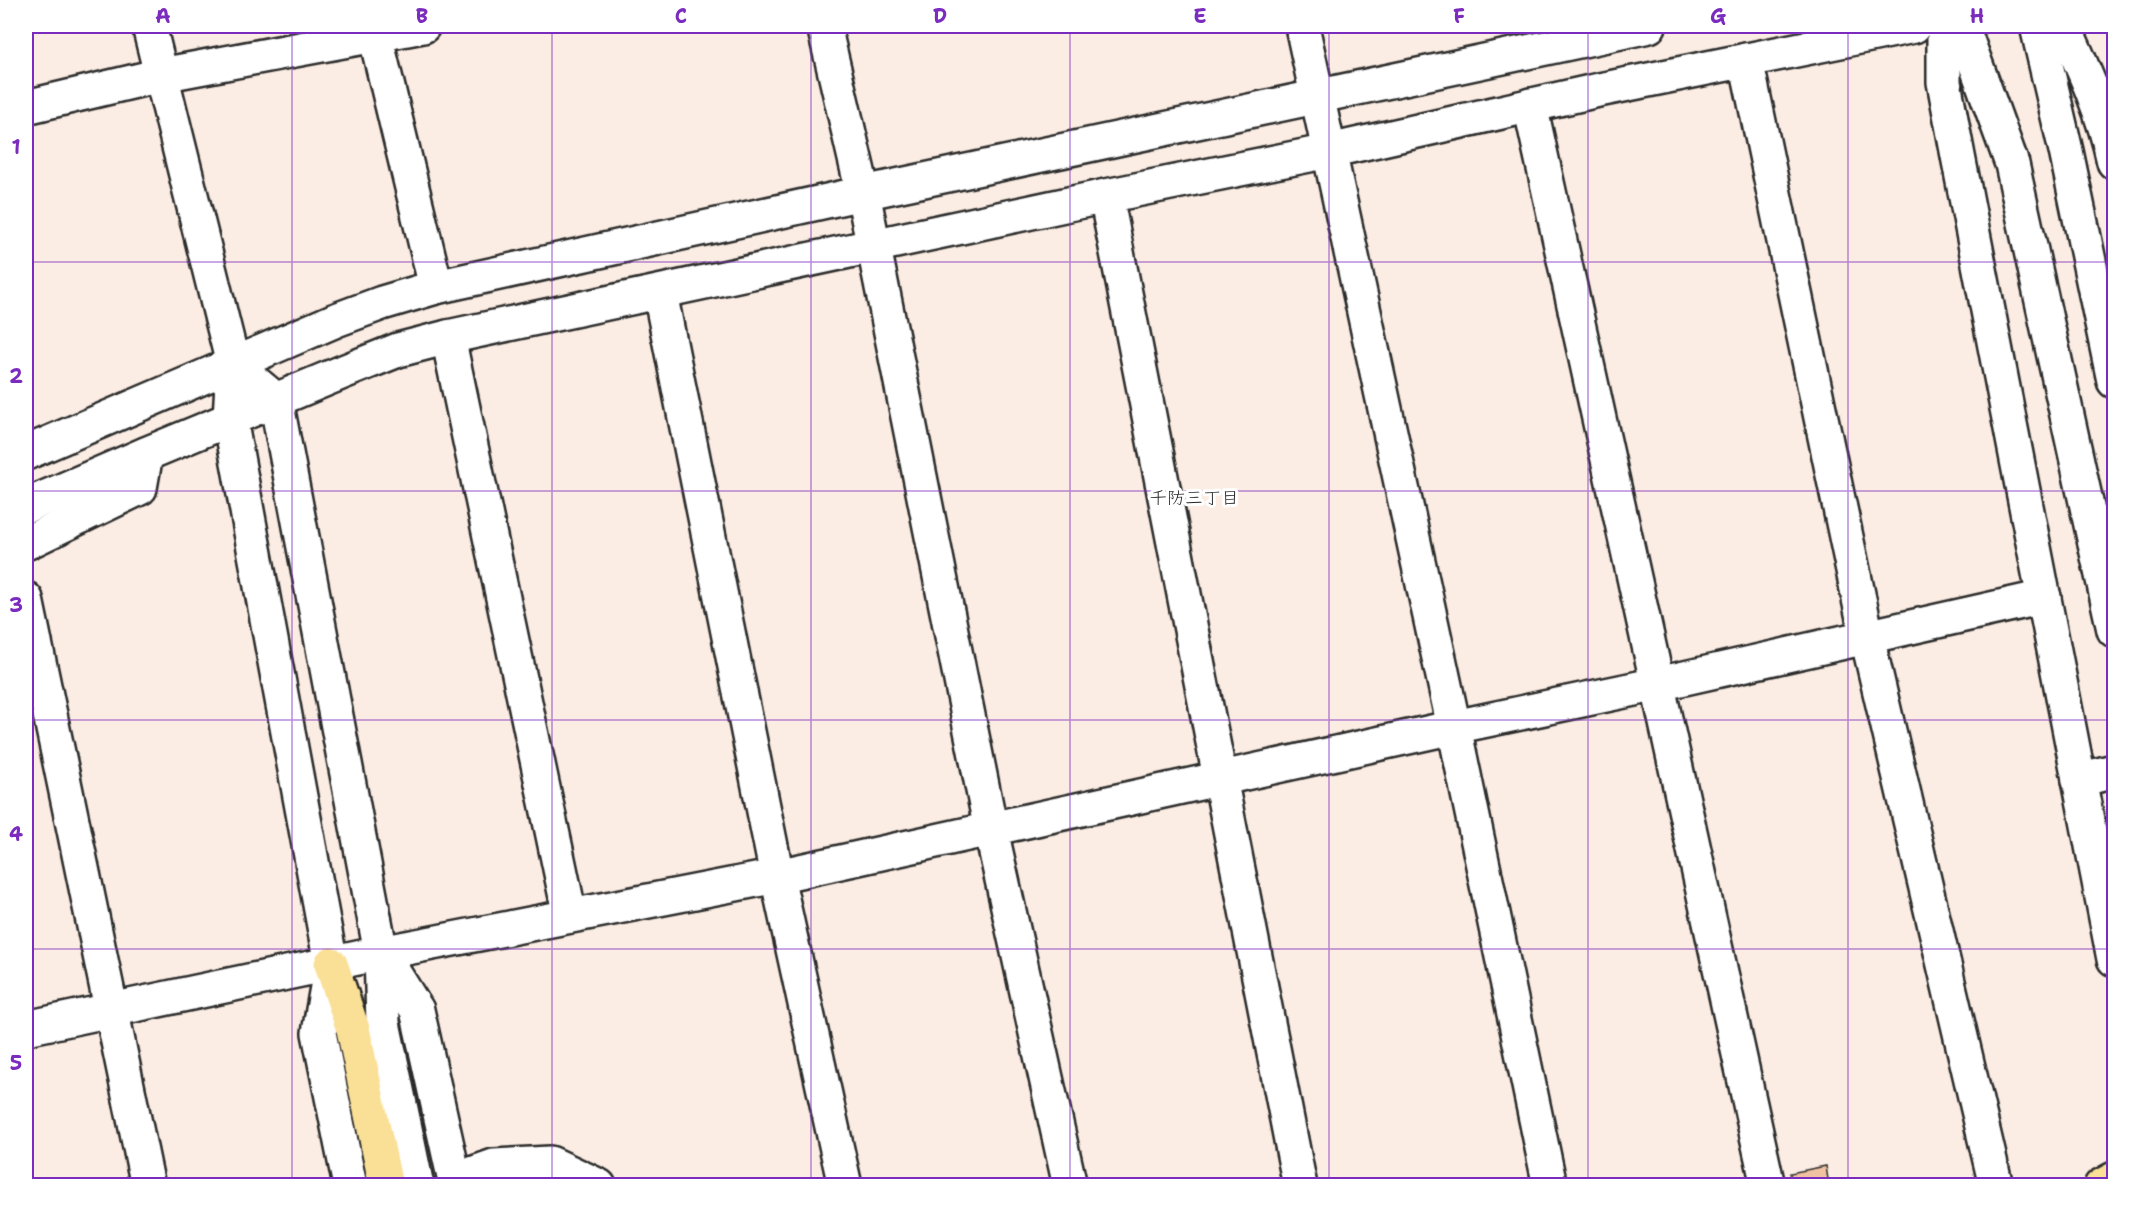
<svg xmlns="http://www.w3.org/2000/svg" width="2140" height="1211" viewBox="0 0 2140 1211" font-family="'Shantell Sans','Klee One',sans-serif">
  <rect width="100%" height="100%" fill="#fbede3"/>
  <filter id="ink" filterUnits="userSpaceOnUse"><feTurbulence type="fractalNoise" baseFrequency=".0167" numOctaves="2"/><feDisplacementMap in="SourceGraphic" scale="12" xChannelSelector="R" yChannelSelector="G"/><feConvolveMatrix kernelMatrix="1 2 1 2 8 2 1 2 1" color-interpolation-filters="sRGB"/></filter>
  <g filter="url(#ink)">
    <g fill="#f1c2a1" stroke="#2b2b2b" stroke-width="1.5">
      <path d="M 1826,1166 L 1829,1186 L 1791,1186 L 1790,1173 Z"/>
      <path d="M 1889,1178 L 1891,1186 L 1859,1186 Z"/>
    </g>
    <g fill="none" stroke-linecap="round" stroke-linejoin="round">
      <g stroke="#2b2b2b" stroke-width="38">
        <g id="minor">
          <path d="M 149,26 L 233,364 L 230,419 L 331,964 L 319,1033 L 350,1186"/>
          <path d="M 373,26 L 436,287"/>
          <path d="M 824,26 L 863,193 L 991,830 L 1070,1186"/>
          <path d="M 1302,26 L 1454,727 L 1550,1186"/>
          <path d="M 1944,26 L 1944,82 L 1958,156 L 2114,959"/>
          <path d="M 1962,26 L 2012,164 L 2114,630"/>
          <path d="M 2037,26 L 2066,151 L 2114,381"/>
          <path d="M 2064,26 C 2084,70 2104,114 2114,162"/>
          <path d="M 1746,60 L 1867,637 L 1996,1186"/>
          <path d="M 1530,105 L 1768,1186"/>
          <path d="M 26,107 L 161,75 L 423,26"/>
          <path d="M 1106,196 L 1300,1186"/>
          <path d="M 660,293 L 777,876 L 845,1186"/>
          <path d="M 448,337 L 570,916"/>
          <path d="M 233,364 L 276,400 L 381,953 L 383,1023 L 417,1186"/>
          <path d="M 26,453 L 336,320 L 382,303 L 436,287 L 863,193 L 1649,26"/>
          <path d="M 26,506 L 146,454 L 343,372 L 398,350 L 448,337 L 1106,196 L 1329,151 L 1599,90 L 1914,26"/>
          <path d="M 26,543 L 140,488 L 146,454"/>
          <path d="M 26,599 L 148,1186"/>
          <path d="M 2079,780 L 2114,771"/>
          <path d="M 382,954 L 417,1010 L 456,1186"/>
          <path d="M 26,1028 L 381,953 L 777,876 L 1454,727 L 1658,684 L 2044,597"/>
          <path d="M 455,1180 L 494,1166 L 550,1163 L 599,1186"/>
        </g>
      </g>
      <g stroke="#2b2b2b" stroke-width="38">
        <g id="highway">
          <path d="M 331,964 L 353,1029 L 386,1186"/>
          <path d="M 2101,1186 L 2114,1179"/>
        </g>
      </g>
      <use href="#minor" stroke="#fff" stroke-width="33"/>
      <use href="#highway" stroke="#fadf96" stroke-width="33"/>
    </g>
  </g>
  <path fill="none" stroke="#7b2cbf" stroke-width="1.5" stroke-opacity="0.55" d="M 292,26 L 292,1186M 552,26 L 552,1186M 811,26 L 811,1186M 1070,26 L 1070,1186M 1329,26 L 1329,1186M 1588,26 L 1588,1186M 1848,26 L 1848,1186M 26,262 L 2114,262M 26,491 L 2114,491M 26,720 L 2114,720M 26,949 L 2114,949"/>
  <g text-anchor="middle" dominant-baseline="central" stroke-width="6" stroke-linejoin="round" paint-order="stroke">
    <g font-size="18" fill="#2b2b2b" stroke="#fff">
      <text x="1194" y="498">千防三丁目</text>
    </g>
  </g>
  <rect width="2140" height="1211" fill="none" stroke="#fff" stroke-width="66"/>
  <rect x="33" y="33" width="2074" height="1145" fill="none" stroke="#7b2cbf" stroke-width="2"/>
  <g font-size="20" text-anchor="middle" font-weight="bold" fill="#7b2cbf">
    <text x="163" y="23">A</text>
    <text x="422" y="23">B</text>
    <text x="681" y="23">C</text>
    <text x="940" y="23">D</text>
    <text x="1200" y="23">E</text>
    <text x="1459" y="23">F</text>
    <text x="1718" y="23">G</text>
    <text x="1977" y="23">H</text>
    <text x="16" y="154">1</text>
    <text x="16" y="383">2</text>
    <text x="16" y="612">3</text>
    <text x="16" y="841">4</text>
    <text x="16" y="1070">5</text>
  </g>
</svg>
